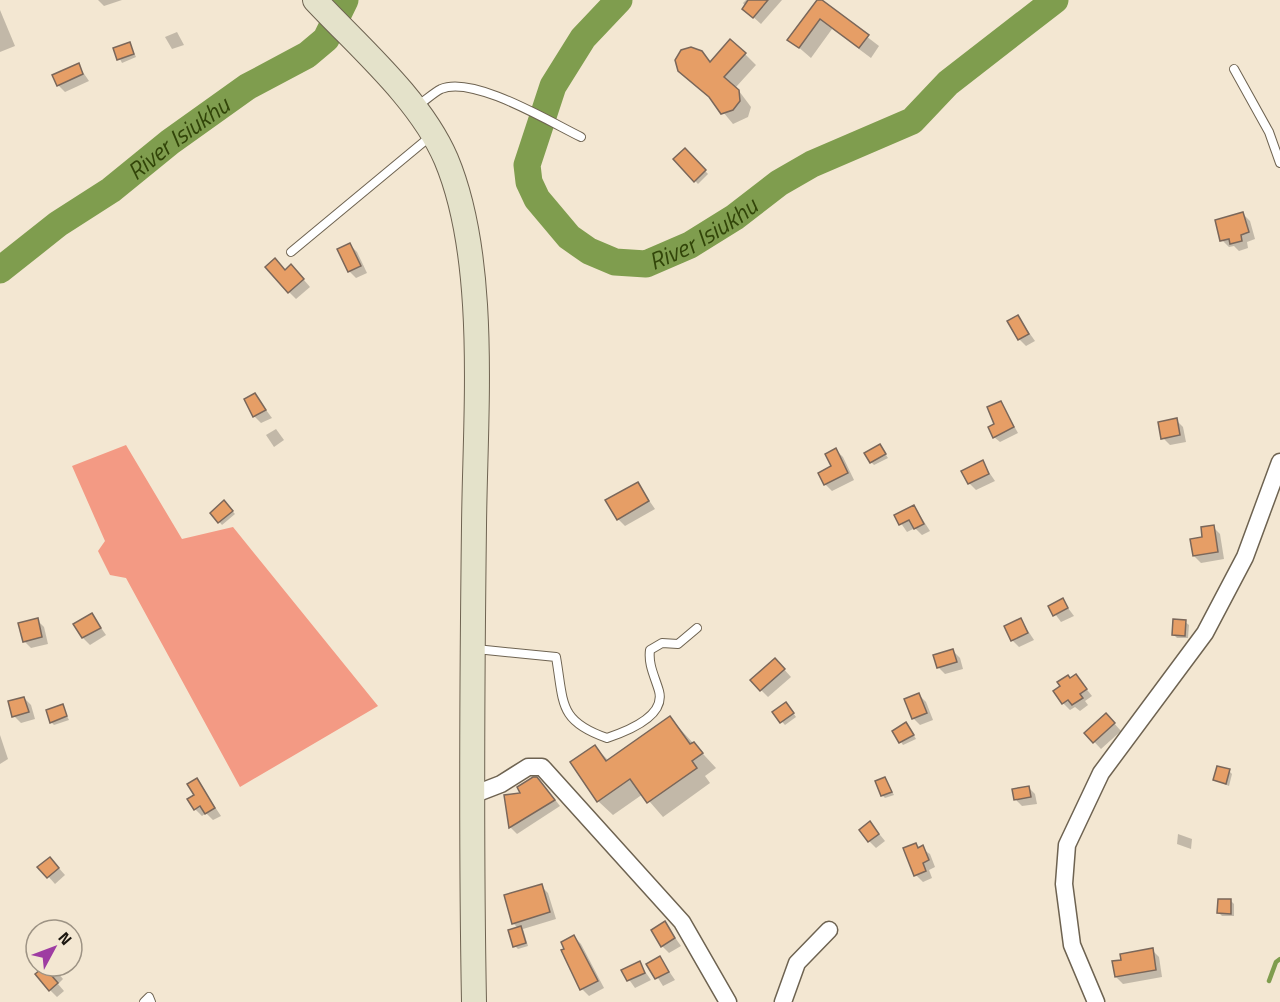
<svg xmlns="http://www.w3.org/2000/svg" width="1280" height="1002" viewBox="0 0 1280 1002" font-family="'Titillium Web',sans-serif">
  <rect width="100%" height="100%" fill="#f3e7d2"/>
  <path fill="#f39a84" d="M 126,445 L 182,539 L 233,527 L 378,706 L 240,787 L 126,578 L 110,575 L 98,551 L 105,541 L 72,466 Z"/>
  <g fill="#0003">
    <path d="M 98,0 L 122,0 L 104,6 Z"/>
    <path d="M 746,0 L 782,0 L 761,24 L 751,15 L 743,3 Z"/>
    <path d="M 819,0 L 879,46 L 871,58 L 832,29 L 811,58 L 789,39 Z"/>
    <path d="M 0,10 L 15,46 L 0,52 Z"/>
    <path d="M 177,32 L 184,45 L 172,49 L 165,37 Z"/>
    <path d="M 130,44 L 136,57 L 122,63 L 115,49 Z"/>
    <path d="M 745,54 L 756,65 L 736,87 L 751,107 L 748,117 L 733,124 L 714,101 L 691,82 L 710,64 Z"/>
    <path d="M 78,65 L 89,81 L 65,92 L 58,85 Z"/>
    <path d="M 685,150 L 708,174 L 698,184 L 675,159 Z"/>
    <path d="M 1243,214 L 1250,221 L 1255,239 L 1247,242 L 1248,248 L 1239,251 L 1234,246 L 1229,247 L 1222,240 Z"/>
    <path d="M 350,245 L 357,252 L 367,273 L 356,278 L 349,271 Z"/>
    <path d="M 286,271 L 298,273 L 310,287 L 296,299 L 289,292 Z"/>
    <path d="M 1018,317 L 1035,341 L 1026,346 L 1019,339 Z"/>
    <path d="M 255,395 L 272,418 L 261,423 L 254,416 Z"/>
    <path d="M 1001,403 L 1018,433 L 1000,442 L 994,437 Z"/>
    <path d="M 1176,420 L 1183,427 L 1186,442 L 1170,445 L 1163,438 Z"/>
    <path d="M 276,429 L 284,440 L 274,447 L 266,435 Z"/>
    <path d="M 880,446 L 888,458 L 874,465 L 871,462 Z"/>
    <path d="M 836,450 L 843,457 L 854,480 L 832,491 L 825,484 L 833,467 Z"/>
    <path d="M 982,462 L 995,481 L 976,490 L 969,483 Z"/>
    <path d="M 637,483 L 655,509 L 625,526 L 618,519 Z"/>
    <path d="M 224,502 L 235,514 L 222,525 L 212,513 Z"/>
    <path d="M 914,506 L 930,531 L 922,535 L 915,528 L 907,532 L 896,516 Z"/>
    <path d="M 1213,527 L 1220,534 L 1224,559 L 1201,563 L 1194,556 Z"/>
    <path d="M 1062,600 L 1074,616 L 1061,622 L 1050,607 Z"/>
    <path d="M 92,615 L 106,635 L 90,645 L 83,638 Z"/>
    <path d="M 37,620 L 44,627 L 48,644 L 31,648 L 24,641 Z"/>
    <path d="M 1021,620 L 1034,640 L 1019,647 L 1012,640 Z"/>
    <path d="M 1185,622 L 1189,625 L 1188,638 L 1177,638 L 1174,635 Z"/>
    <path d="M 953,651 L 960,658 L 963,669 L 945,674 L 938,667 Z"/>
    <path d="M 782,667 L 791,677 L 768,697 L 761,690 Z"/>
    <path d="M 1076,676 L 1092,696 L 1085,701 L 1088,705 L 1080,711 L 1075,707 L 1070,710 L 1063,703 L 1071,680 Z"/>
    <path d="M 919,695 L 926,702 L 933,720 L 920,725 L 913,718 Z"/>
    <path d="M 24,698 L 31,705 L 35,719 L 21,723 L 14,716 Z"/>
    <path d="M 62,706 L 69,720 L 54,725 L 51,722 Z"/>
    <path d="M 789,707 L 796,717 L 785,725 L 774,713 Z"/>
    <path d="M 670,718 L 716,768 L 705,776 L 710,783 L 663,817 L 643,794 L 613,815 L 598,801 L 595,747 L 609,761 Z"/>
    <path d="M 1113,722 L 1121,731 L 1101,749 L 1086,733 Z"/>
    <path d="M 909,727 L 916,739 L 903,745 L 894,731 Z"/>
    <path d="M 0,735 L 8,759 L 0,764 Z"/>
    <path d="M 1229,771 L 1232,774 L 1229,786 L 1215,780 Z"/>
    <path d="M 885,779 L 894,795 L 885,798 L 882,795 Z"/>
    <path d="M 197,780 L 221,816 L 213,820 L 206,813 L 202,816 L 195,809 Z"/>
    <path d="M 1028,787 L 1035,794 L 1037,804 L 1022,806 L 1015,799 Z"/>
    <path d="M 546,788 L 560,806 L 517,834 L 511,828 L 506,796 Z"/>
    <path d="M 876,830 L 885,841 L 876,848 L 869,841 Z"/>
    <path d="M 1178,834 L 1192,839 L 1191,849 L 1177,844 Z"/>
    <path d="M 916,845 L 930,854 L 935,867 L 929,870 L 932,878 L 923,882 L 916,875 Z"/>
    <path d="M 57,866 L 65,875 L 55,884 L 40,867 Z"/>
    <path d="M 541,886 L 548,893 L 556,919 L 523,929 L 528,946 L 518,949 L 515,946 L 518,928 L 513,923 Z"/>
    <path d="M 1231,901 L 1234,904 L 1234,916 L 1222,916 L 1219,913 Z"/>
    <path d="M 665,923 L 681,946 L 669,953 L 662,946 Z"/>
    <path d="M 574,937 L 581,944 L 604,988 L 589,996 L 582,989 Z"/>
    <path d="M 1152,950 L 1159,957 L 1162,977 L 1123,984 L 1116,977 Z"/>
    <path d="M 660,958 L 675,980 L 663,986 L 649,964 Z"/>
    <path d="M 639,963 L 651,980 L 635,988 L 623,971 Z"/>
    <path d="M 47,966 L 52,966 L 63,979 L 58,984 L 64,991 L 57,997 L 50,990 Z"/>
  </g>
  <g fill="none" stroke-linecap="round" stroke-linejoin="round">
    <path stroke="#7f9d4e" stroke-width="4.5" d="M 1269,981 L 1276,962 L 1280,959"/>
    <g stroke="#7f9d4e" stroke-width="27">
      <path id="s1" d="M 619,0 L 583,38 L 553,86 L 527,165 L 529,182 L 537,199 L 569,237 L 589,251 L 615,262 L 646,264 L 690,245 L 735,217 L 779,183 L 812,164 L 912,121 L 948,83 L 1055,0"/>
      <path id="s2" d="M 0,270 L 58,224 L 111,190 L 170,142 L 247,87 L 307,55 L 326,39 L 345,0"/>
    </g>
  </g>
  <g fill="#e69e66" stroke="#7a675a" stroke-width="1.5">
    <path d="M 748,0 L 768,0 L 753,18 L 742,9 Z"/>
    <path d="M 817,0 L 822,0 L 869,35 L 859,48 L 820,19 L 799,48 L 787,40 Z"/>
    <path d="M 730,39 L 746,53 L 724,77 L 739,90 L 740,101 L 733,110 L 721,114 L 709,97 L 678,71 L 675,60 L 681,50 L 691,47 L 702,51 L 710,62 Z"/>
    <path d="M 130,42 L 134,54 L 117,60 L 113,48 Z"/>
    <path d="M 79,63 L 83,74 L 57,86 L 52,75 Z"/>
    <path d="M 685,148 L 706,170 L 694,182 L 673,159 Z"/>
    <path d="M 1243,212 L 1249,232 L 1241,235 L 1242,241 L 1230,244 L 1229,239 L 1220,241 L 1215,220 Z"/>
    <path d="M 350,243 L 361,266 L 348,272 L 337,249 Z"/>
    <path d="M 275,258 L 285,270 L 291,264 L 304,279 L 288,293 L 265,267 Z"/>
    <path d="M 1018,315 L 1029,334 L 1018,340 L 1007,321 Z"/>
    <path d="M 255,393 L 266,410 L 253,417 L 244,399 Z"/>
    <path d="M 1001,401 L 1014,427 L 993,438 L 988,427 L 994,424 L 987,407 Z"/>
    <path d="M 1177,418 L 1180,435 L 1161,439 L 1158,422 Z"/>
    <path d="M 880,444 L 886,454 L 870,463 L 864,453 Z"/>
    <path d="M 836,448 L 848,473 L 824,485 L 818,473 L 831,466 L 825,454 Z"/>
    <path d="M 983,460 L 989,474 L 968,484 L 961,471 Z"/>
    <path d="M 638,482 L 649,501 L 617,520 L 605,500 Z"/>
    <path d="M 224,500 L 233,511 L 218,523 L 210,513 Z"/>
    <path d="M 914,505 L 924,524 L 914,529 L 909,520 L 899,525 L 894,515 Z"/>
    <path d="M 1214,525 L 1218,552 L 1193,556 L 1190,539 L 1202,537 L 1201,527 Z"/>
    <path d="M 1063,598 L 1068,608 L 1053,616 L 1048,606 Z"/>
    <path d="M 92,613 L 101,628 L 82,638 L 73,624 Z"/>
    <path d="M 38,618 L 42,637 L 23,642 L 18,623 Z"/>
    <path d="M 1021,618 L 1028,633 L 1011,641 L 1004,626 Z"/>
    <path d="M 1173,619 L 1186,620 L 1185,636 L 1172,635 Z"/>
    <path d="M 953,649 L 957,662 L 937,668 L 933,655 Z"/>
    <path d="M 775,658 L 785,669 L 760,691 L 750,680 Z"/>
    <path d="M 1076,674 L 1087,689 L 1080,694 L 1083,698 L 1072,705 L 1068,700 L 1062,704 L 1053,691 L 1060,686 L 1057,682 L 1068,675 L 1070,678 Z"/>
    <path d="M 919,693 L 927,713 L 912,719 L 904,699 Z"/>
    <path d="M 24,697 L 29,712 L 12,717 L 8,701 Z"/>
    <path d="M 786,702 L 794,713 L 780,723 L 772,712 Z"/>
    <path d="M 63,704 L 67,716 L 50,723 L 46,710 Z"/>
    <path d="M 1106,713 L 1115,723 L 1093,743 L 1084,733 Z"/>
    <path d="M 670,716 L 690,744 L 694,742 L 703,753 L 692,761 L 697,768 L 647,803 L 630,779 L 597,802 L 570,762 L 595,745 L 606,761 Z"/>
    <path d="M 906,722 L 914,735 L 899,743 L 892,731 Z"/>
    <path d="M 1217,766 L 1230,769 L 1226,784 L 1213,780 Z"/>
    <path d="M 533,777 L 537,777 L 555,800 L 509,828 L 504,795 L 520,793 L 517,787 Z"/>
    <path d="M 885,777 L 892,792 L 881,796 L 875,781 Z"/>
    <path d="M 197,778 L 215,808 L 205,814 L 200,806 L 194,810 L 187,799 L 194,795 L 187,784 Z"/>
    <path d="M 1029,786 L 1031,797 L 1014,800 L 1012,789 Z"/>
    <path d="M 870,821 L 879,834 L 868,842 L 859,830 Z"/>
    <path d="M 916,843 L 918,848 L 923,845 L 929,860 L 923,863 L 926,871 L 914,876 L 903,848 Z"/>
    <path d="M 50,857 L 59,868 L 47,878 L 37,867 Z"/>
    <path d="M 542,884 L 550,912 L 512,924 L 504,895 Z"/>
    <path d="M 1218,899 L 1231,899 L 1231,914 L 1217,913 Z"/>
    <path d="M 665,921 L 675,938 L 661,947 L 651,930 Z"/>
    <path d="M 521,926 L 526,943 L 513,947 L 508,930 Z"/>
    <path d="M 574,935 L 598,981 L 580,990 L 561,950 L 564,949 L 561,942 Z"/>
    <path d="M 1153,948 L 1156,970 L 1115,977 L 1112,961 L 1121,960 L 1120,954 Z"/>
    <path d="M 660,956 L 669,972 L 655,979 L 646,964 Z"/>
    <path d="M 640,961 L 645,973 L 627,981 L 621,970 Z"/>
    <path d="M 45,966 L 64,966 L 52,976 L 58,983 L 49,991 L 35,974 Z"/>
  </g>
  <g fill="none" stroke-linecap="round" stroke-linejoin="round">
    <g stroke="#6e6351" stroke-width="10">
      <g id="service">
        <path d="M 1234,69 L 1269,132 L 1280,163"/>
        <path d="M 417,106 C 425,101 433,93 441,89 C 473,75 550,122 581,137"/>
        <path d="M 291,252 L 432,135"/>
        <path d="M 476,649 L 556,657 C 564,703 558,721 607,738 C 625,732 666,717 659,691 C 655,677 648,665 650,650 L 662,643 L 678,644 L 697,628"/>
        <path d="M 144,1002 L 149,997 L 151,1002"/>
      </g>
    </g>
    <g stroke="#6e6351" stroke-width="19">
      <g id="minor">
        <path d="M 470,796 L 501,784 L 528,767 L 542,767 L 682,922 L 728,1002"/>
        <path d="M 783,1002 L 797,963 L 829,930"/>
        <path d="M 1096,1002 L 1072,945 L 1064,884 L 1067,845 L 1101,773 L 1205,633 L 1245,557 L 1280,462"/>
      </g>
    </g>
    <g stroke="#6e6351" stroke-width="26">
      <path id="secondary" d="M 315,0 C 359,47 420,99 446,159 C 489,261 475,415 474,526 C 472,685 471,843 474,1002"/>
    </g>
    <use href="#service" stroke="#fff" stroke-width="8"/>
    <use href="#minor" stroke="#fff" stroke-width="16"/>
    <use href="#secondary" stroke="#e4e2ca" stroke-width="24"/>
  </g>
  <g text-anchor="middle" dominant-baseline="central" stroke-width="5" stroke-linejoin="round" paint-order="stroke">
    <g font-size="24" font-style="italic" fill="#324509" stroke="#f3e7d2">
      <text stroke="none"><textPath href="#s2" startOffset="222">River Isiukhu</textPath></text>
      <text stroke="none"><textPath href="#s1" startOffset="426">River Isiukhu</textPath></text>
    </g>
  </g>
  <g transform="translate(54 948) rotate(49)"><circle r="28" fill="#f3e7d2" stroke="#9d9384" stroke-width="1.5"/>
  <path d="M0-4.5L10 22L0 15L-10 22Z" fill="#9e3ca2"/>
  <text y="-9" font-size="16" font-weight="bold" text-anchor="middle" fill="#1b160f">N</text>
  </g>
</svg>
